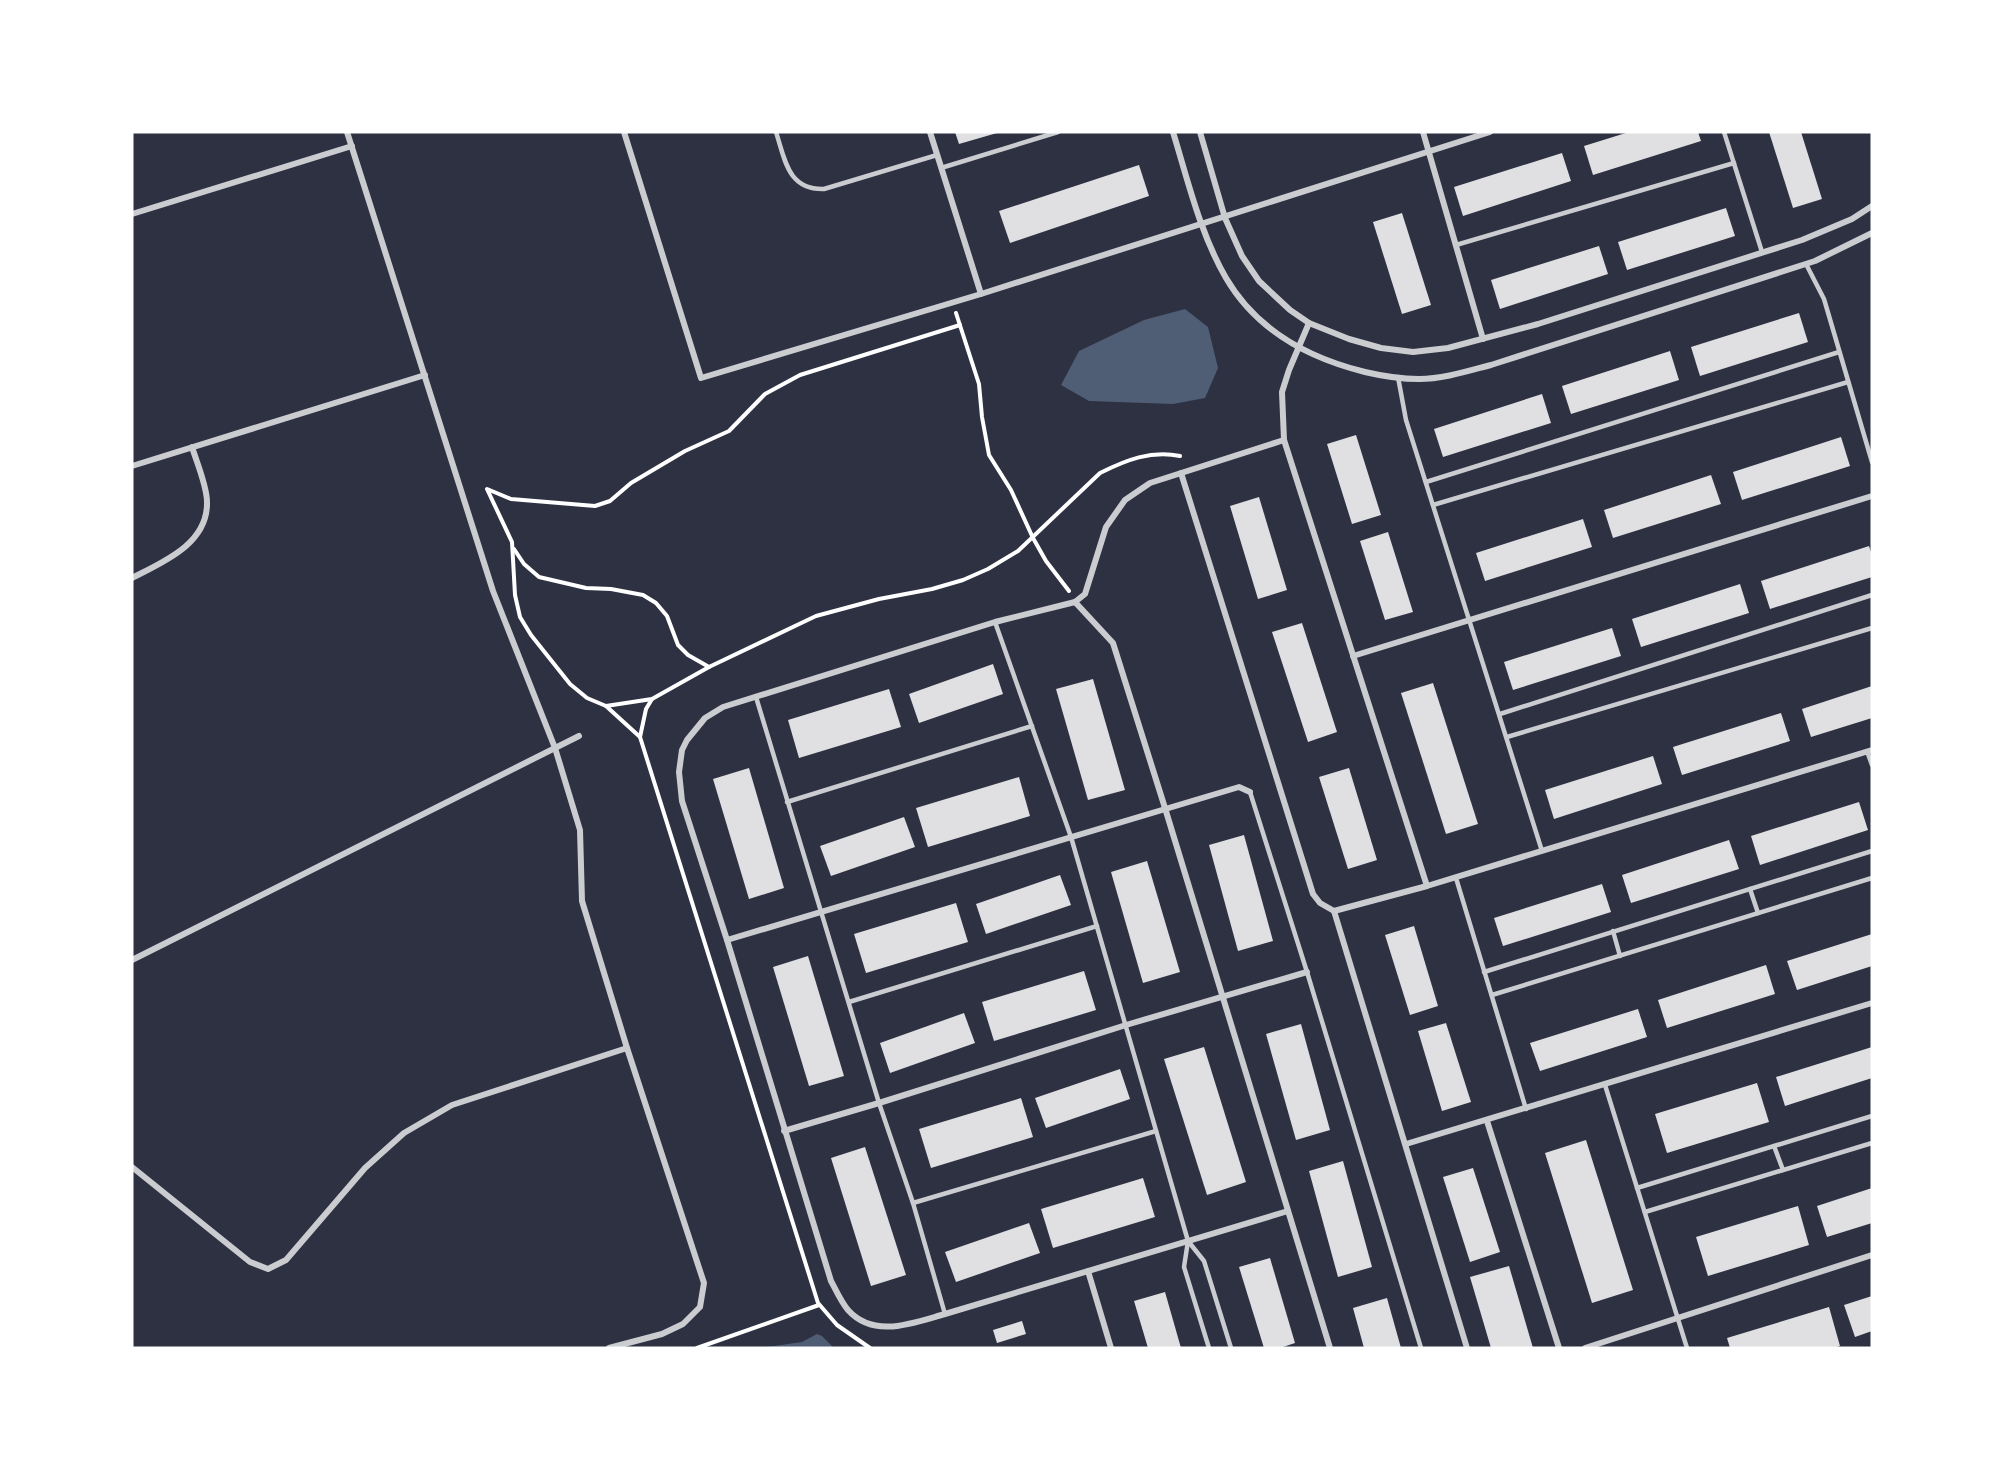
<svg xmlns="http://www.w3.org/2000/svg" width="2004" height="1480" viewBox="0 0 2004 1480" font-family="Poppins,sans-serif">
  <rect width="100%" height="100%" fill="#2d3142"/>
  <g fill="#4f5d75">
    <path d="M 1185,309 L 1208,327 L 1218,368 L 1205,398 L 1173,404 L 1089,401 L 1061,385 L 1079,351 L 1144,320 Z"/>
    <path d="M 817,1334 L 822,1336 L 834,1348 L 760,1348 L 802,1342 Z"/>
  </g>
  <g fill="#e0e0e3">
    <path d="M 955,132 L 996,132 L 997,133 L 959,144 Z"/>
    <path d="M 1629,132 L 1698,132 L 1701,141 L 1593,175 L 1584,146 Z"/>
    <path d="M 1769,132 L 1801,132 L 1822,199 L 1793,208 Z"/>
    <path d="M 1562,153 L 1571,181 L 1463,216 L 1454,187 Z"/>
    <path d="M 1139,165 L 1149,196 L 1010,243 L 999,211 Z"/>
    <path d="M 1726,208 L 1735,236 L 1627,270 L 1618,242 Z"/>
    <path d="M 1402,213 L 1431,305 L 1402,314 L 1373,222 Z"/>
    <path d="M 1599,246 L 1608,274 L 1500,309 L 1491,280 Z"/>
    <path d="M 1799,313 L 1808,342 L 1700,376 L 1691,347 Z"/>
    <path d="M 1670,351 L 1679,380 L 1571,414 L 1562,386 Z"/>
    <path d="M 1542,394 L 1551,423 L 1443,457 L 1434,429 Z"/>
    <path d="M 1356,435 L 1381,515 L 1352,524 L 1327,444 Z"/>
    <path d="M 1841,437 L 1850,466 L 1742,500 L 1733,472 Z"/>
    <path d="M 1711,475 L 1721,504 L 1613,538 L 1604,510 Z"/>
    <path d="M 1259,497 L 1287,590 L 1258,599 L 1230,506 Z"/>
    <path d="M 1583,519 L 1592,547 L 1485,581 L 1476,553 Z"/>
    <path d="M 1388,532 L 1413,612 L 1385,620 L 1360,541 Z"/>
    <path d="M 1869,546 L 1872,555 L 1872,577 L 1770,609 L 1761,581 Z"/>
    <path d="M 1740,584 L 1749,613 L 1641,647 L 1632,619 Z"/>
    <path d="M 1302,623 L 1337,732 L 1308,742 L 1272,632 Z"/>
    <path d="M 1612,628 L 1621,656 L 1513,690 L 1504,662 Z"/>
    <path d="M 993,664 L 1003,694 L 919,723 L 909,694 Z"/>
    <path d="M 1093,679 L 1125,790 L 1088,800 L 1056,689 Z"/>
    <path d="M 1433,683 L 1478,824 L 1446,834 L 1401,693 Z"/>
    <path d="M 1872,686 L 1872,718 L 1811,737 L 1802,709 Z"/>
    <path d="M 889,689 L 901,727 L 799,758 L 788,720 Z"/>
    <path d="M 1781,713 L 1790,741 L 1682,775 L 1673,747 Z"/>
    <path d="M 1653,756 L 1662,784 L 1554,819 L 1545,790 Z"/>
    <path d="M 749,768 L 784,888 L 749,899 L 713,779 Z"/>
    <path d="M 1349,768 L 1377,860 L 1348,869 L 1319,777 Z"/>
    <path d="M 1019,777 L 1030,816 L 928,847 L 916,808 Z"/>
    <path d="M 1859,802 L 1868,830 L 1760,865 L 1751,836 Z"/>
    <path d="M 904,817 L 915,847 L 831,876 L 820,846 Z"/>
    <path d="M 1244,835 L 1273,941 L 1238,951 L 1209,845 Z"/>
    <path d="M 1729,840 L 1739,869 L 1631,903 L 1622,875 Z"/>
    <path d="M 1147,861 L 1180,972 L 1143,983 L 1111,872 Z"/>
    <path d="M 1060,875 L 1071,905 L 986,934 L 976,904 Z"/>
    <path d="M 1602,884 L 1611,912 L 1503,946 L 1494,918 Z"/>
    <path d="M 956,903 L 968,942 L 866,973 L 854,934 Z"/>
    <path d="M 1414,926 L 1438,1006 L 1410,1015 L 1385,935 Z"/>
    <path d="M 1872,934 L 1872,966 L 1797,990 L 1787,961 Z"/>
    <path d="M 808,956 L 844,1076 L 809,1086 L 773,967 Z"/>
    <path d="M 1766,965 L 1775,994 L 1667,1028 L 1658,1000 Z"/>
    <path d="M 1084,971 L 1096,1010 L 994,1041 L 982,1002 Z"/>
    <path d="M 1638,1009 L 1647,1037 L 1540,1071 L 1530,1043 Z"/>
    <path d="M 964,1013 L 975,1043 L 890,1073 L 880,1043 Z"/>
    <path d="M 1446,1023 L 1471,1102 L 1442,1111 L 1418,1031 Z"/>
    <path d="M 1301,1024 L 1330,1130 L 1296,1140 L 1266,1034 Z"/>
    <path d="M 1204,1047 L 1246,1182 L 1207,1195 L 1164,1059 Z"/>
    <path d="M 1872,1047 L 1872,1078 L 1785,1106 L 1776,1077 Z"/>
    <path d="M 1120,1069 L 1130,1099 L 1046,1128 L 1035,1098 Z"/>
    <path d="M 1757,1083 L 1769,1122 L 1667,1153 L 1655,1114 Z"/>
    <path d="M 1021,1098 L 1033,1137 L 931,1168 L 919,1129 Z"/>
    <path d="M 1586,1140 L 1633,1290 L 1592,1303 L 1545,1153 Z"/>
    <path d="M 865,1147 L 906,1275 L 871,1286 L 831,1158 Z"/>
    <path d="M 1343,1161 L 1372,1267 L 1338,1277 L 1309,1171 Z"/>
    <path d="M 1473,1168 L 1500,1252 L 1470,1262 L 1443,1177 Z"/>
    <path d="M 1143,1178 L 1155,1217 L 1053,1248 L 1041,1209 Z"/>
    <path d="M 1872,1188 L 1872,1223 L 1827,1237 L 1817,1206 Z"/>
    <path d="M 1798,1206 L 1809,1245 L 1708,1276 L 1696,1237 Z"/>
    <path d="M 1029,1223 L 1040,1253 L 956,1282 L 945,1252 Z"/>
    <path d="M 1270,1258 L 1295,1343 L 1280,1348 L 1264,1348 L 1239,1267 Z"/>
    <path d="M 1509,1266 L 1533,1348 L 1491,1348 L 1470,1277 Z"/>
    <path d="M 1165,1292 L 1181,1348 L 1148,1348 L 1134,1301 Z"/>
    <path d="M 1872,1296 L 1872,1331 L 1855,1337 L 1844,1305 Z"/>
    <path d="M 1387,1298 L 1401,1348 L 1364,1348 L 1353,1308 Z"/>
    <path d="M 1829,1307 L 1840,1346 L 1833,1348 L 1730,1348 L 1727,1338 Z"/>
    <path d="M 1022,1321 L 1026,1334 L 997,1343 L 993,1330 Z"/>
  </g>
  <g fill="none" stroke-linecap="round" stroke-linejoin="round">
    <g stroke="#fff" stroke-width="4">
      <path d="M 956,313 L 979,384 L 982,417 L 989,455 L 1011,490 L 1033,538 L 1046,561 L 1069,591"/>
      <path d="M 514,549 L 524,564 L 539,577 L 586,588 L 611,589 L 643,595 L 656,603 L 667,616 L 678,645 L 688,655 L 709,667"/>
      <path d="M 606,706 L 652,699 L 709,667 L 816,616 L 879,599 L 932,589 L 963,580 L 988,569 L 1018,551 L 1100,473 C 1126,460 1151,450 1180,456"/>
      <path d="M 640,737 L 646,709 L 652,699"/>
      <path d="M 697,1348 L 819,1305"/>
      <path d="M 870,1348 L 837,1325 L 818,1303 L 640,737 L 606,706 L 587,698 L 570,684 L 531,635 L 520,617 L 515,595 L 512,542 L 487,489 L 511,499 L 595,506 L 610,501 L 631,483 L 685,451 L 729,431 L 765,394 L 800,375 L 960,325"/>
    </g>
    <g stroke="#caccd0" stroke-width="4.5">
      <path d="M 776,132 C 785,160 788,190 824,189 L 937,155"/>
      <path d="M 1724,132 L 1762,252"/>
      <path d="M 941,168 L 1058,132"/>
      <path d="M 1456,245 L 1734,163"/>
      <path d="M 1806,264 L 1824,299 L 1872,462"/>
      <path d="M 1398,377 L 1406,420 L 1542,851"/>
      <path d="M 1426,482 L 1839,352"/>
      <path d="M 1433,505 L 1848,382"/>
      <path d="M 995,622 L 1071,837 L 1188,1241 L 1204,1261 L 1231,1348"/>
      <path d="M 756,697 L 879,1103 L 913,1203"/>
      <path d="M 1500,714 L 1872,595"/>
      <path d="M 1507,737 L 1872,628"/>
      <path d="M 1867,751 L 1872,765"/>
      <path d="M 1250,792 L 1307,972 L 1421,1348"/>
      <path d="M 787,802 L 1032,726"/>
      <path d="M 1456,878 L 1526,1109"/>
      <path d="M 1750,889 L 1758,913"/>
      <path d="M 1613,931 L 1620,956"/>
      <path d="M 1484,972 L 1872,851"/>
      <path d="M 1492,995 L 1872,878"/>
      <path d="M 849,1002 L 1097,926"/>
      <path d="M 1605,1085 L 1687,1348"/>
      <path d="M 1774,1146 L 1783,1170"/>
      <path d="M 1637,1188 L 1872,1116"/>
      <path d="M 1645,1212 L 1872,1143"/>
      <path d="M 1188,1241 L 1184,1267 L 1209,1348"/>
      <path d="M 945,1314 L 913,1203 L 1156,1131"/>
    </g>
    <g stroke="#caccd0" stroke-width="6">
      <path d="M 347,132 L 493,591 L 555,748 L 580,830 L 582,901 L 627,1048 L 704,1283 L 700,1307 L 683,1324 L 662,1334 L 609,1348"/>
      <path d="M 624,132 L 701,378 L 981,294 L 1490,132"/>
      <path d="M 930,132 L 981,294"/>
      <path d="M 1173,132 C 1188,181 1200,233 1226,278 C 1257,331 1308,358 1365,372 C 1382,376 1402,379 1419,379 C 1443,379 1468,371 1491,365 L 1815,261 L 1872,233"/>
      <path d="M 1200,132 L 1225,218 L 1242,256 L 1259,281 L 1290,310 L 1309,323 L 1349,339 L 1381,348 L 1413,352 L 1448,348 L 1538,324 L 1802,240 L 1852,219 L 1872,206"/>
      <path d="M 1423,132 L 1483,339"/>
      <path d="M 132,214 L 352,146"/>
      <path d="M 1309,323 L 1289,370 L 1282,392 L 1284,440 L 1427,886"/>
      <path d="M 1284,440 L 1150,483 L 1125,500 L 1106,527 L 1085,594 L 1075,602 L 995,622 L 723,707 L 705,718 L 687,740 L 682,750 L 679,772 L 682,801 L 727,940 L 831,1281 C 836,1290 841,1302 848,1310 C 874,1339 913,1323 945,1314 L 1288,1211"/>
      <path d="M 132,466 L 425,375"/>
      <path d="M 1181,473 L 1313,894 L 1320,903 L 1334,911 L 1467,1348"/>
      <path d="M 132,578 C 163,562 208,544 207,502 C 207,486 197,463 192,447"/>
      <path d="M 1075,602 L 1113,643 L 1165,808 L 1330,1348"/>
      <path d="M 1353,656 L 1872,496"/>
      <path d="M 1334,911 L 1427,886 L 1872,750"/>
      <path d="M 727,940 L 1239,787 L 1250,792"/>
      <path d="M 132,960 L 579,736"/>
      <path d="M 1487,1121 L 1559,1348"/>
      <path d="M 784,1131 L 879,1103 L 1126,1025 L 1307,972"/>
      <path d="M 1406,1144 L 1872,1003"/>
      <path d="M 132,1167 L 250,1262 L 268,1269 L 286,1260 L 365,1168 L 404,1133 L 452,1105 L 627,1048"/>
      <path d="M 1088,1271 L 1111,1348"/>
      <path d="M 1585,1348 L 1872,1255"/>
    </g>
  </g>
  <rect width="2004" height="1480" fill="none" stroke="#ffffff" stroke-width="267"/>
</svg>
